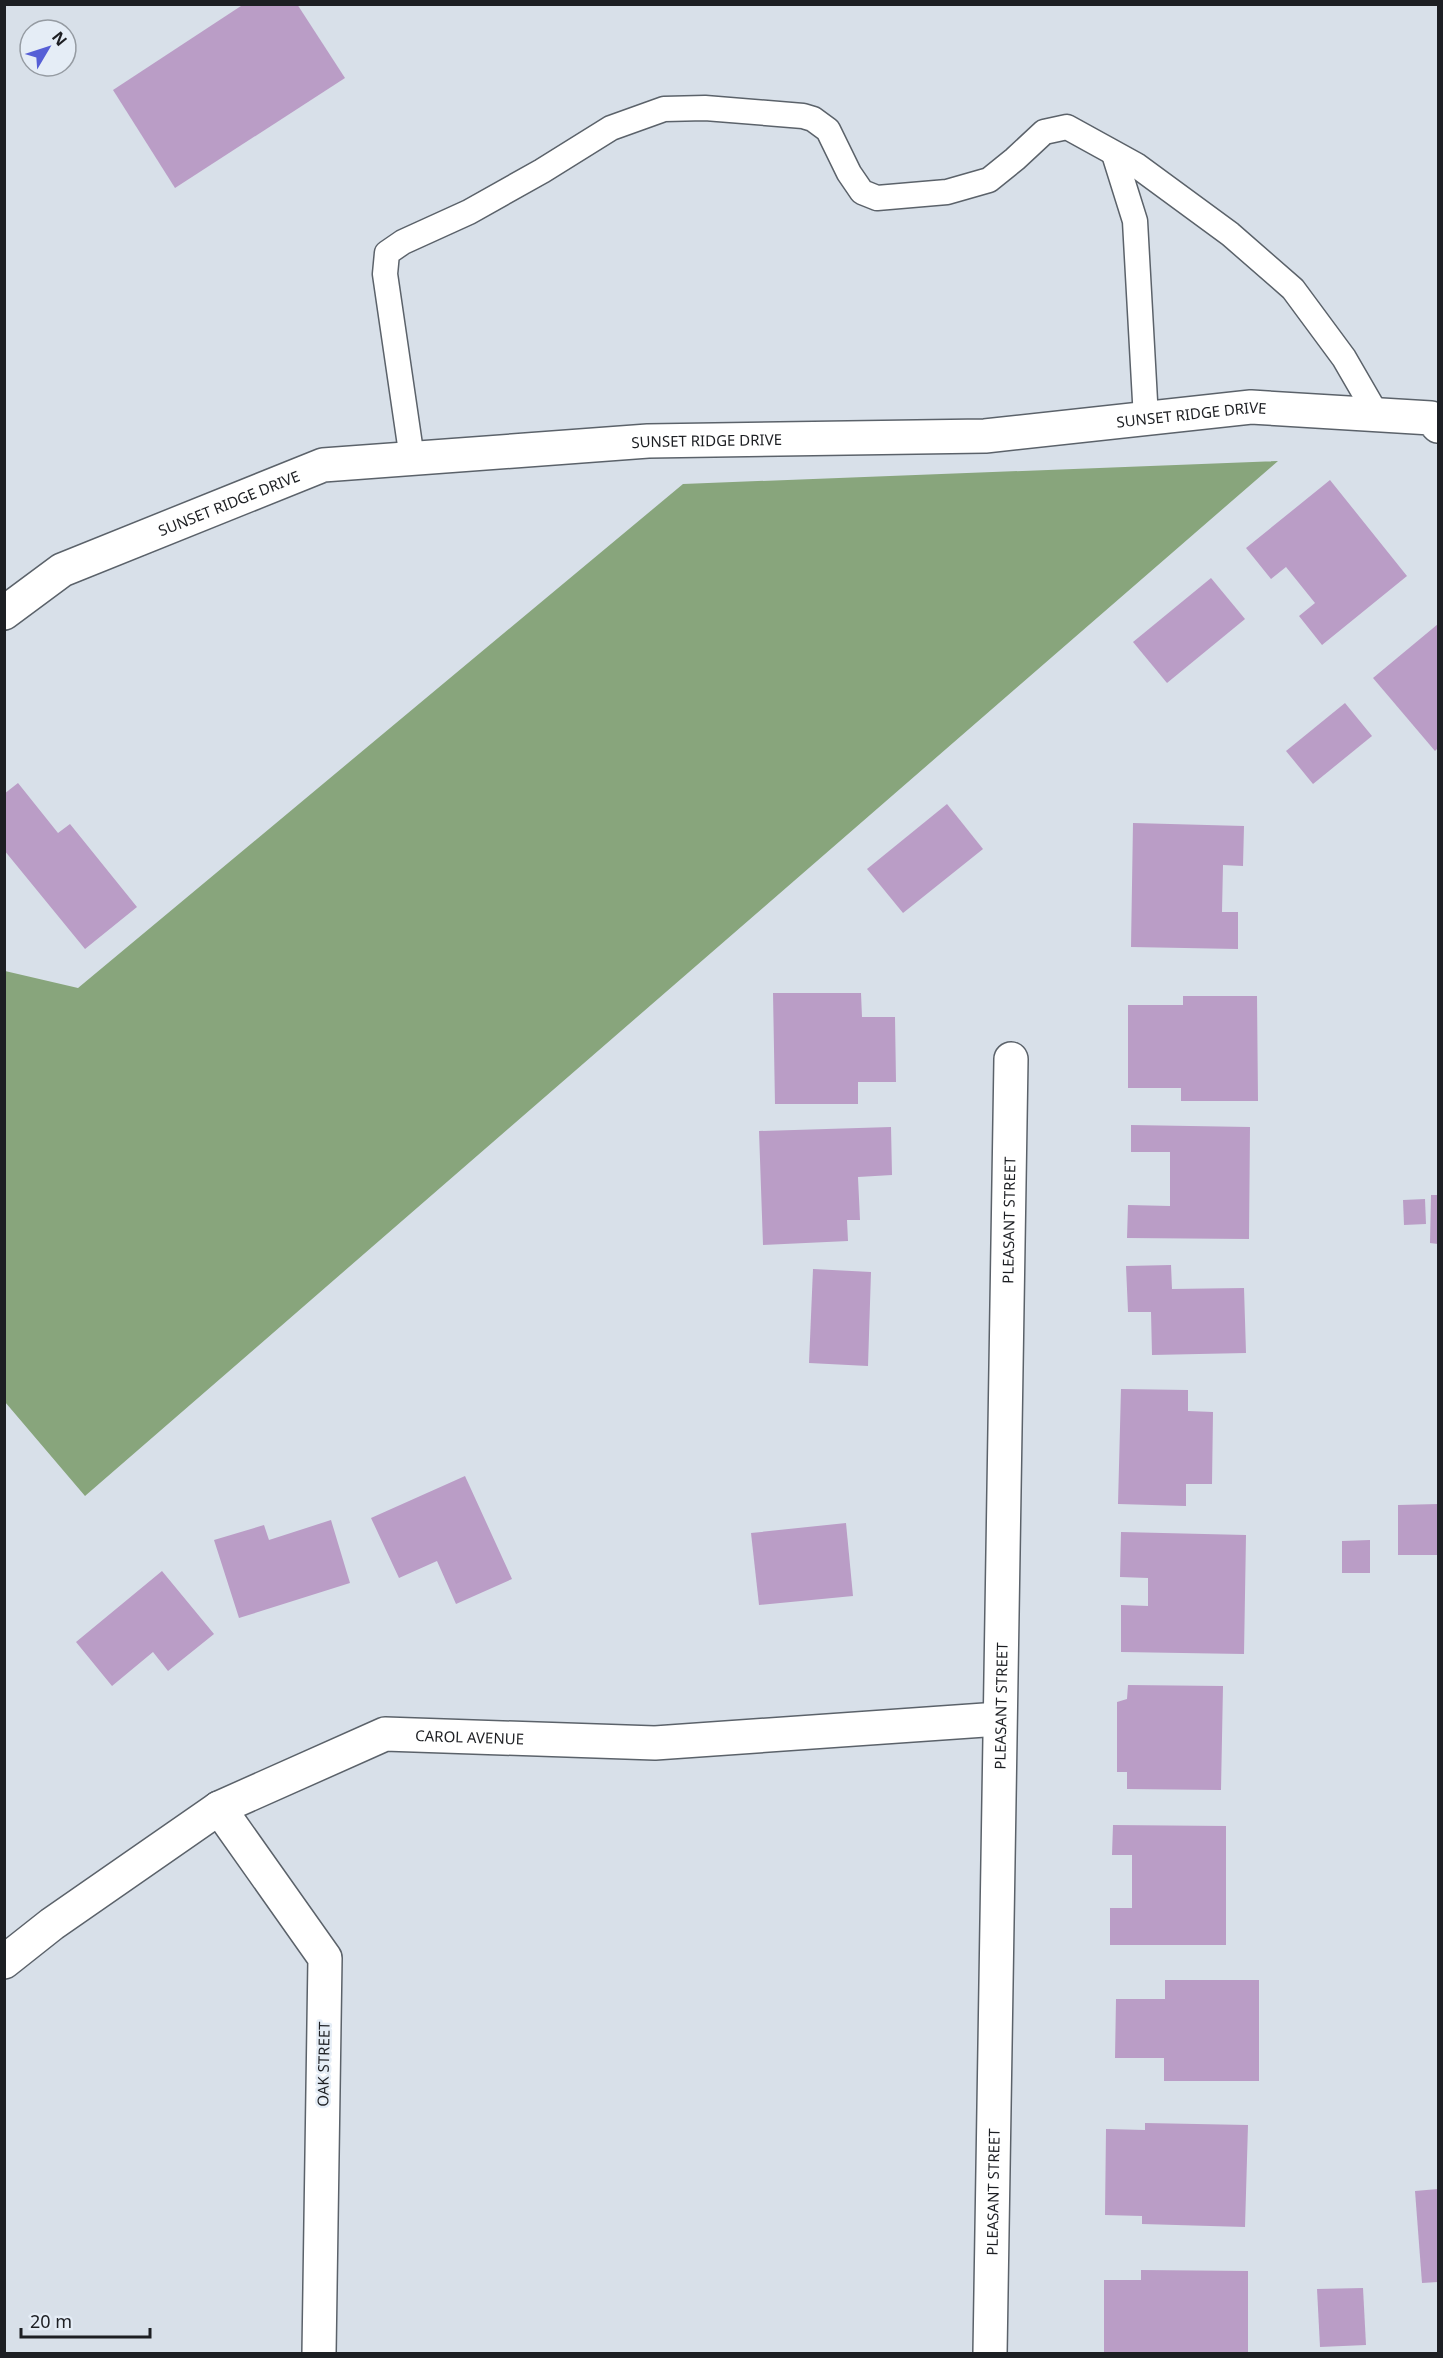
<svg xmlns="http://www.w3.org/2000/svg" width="1443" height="2358" viewBox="0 0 1443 2358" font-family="'Noto Sans',sans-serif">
  <rect width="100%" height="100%" fill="#d8e0e9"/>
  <path fill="#88a57c" d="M 1278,461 L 85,1496 L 5,1402 L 5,971 L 78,988 L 683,484 Z"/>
  <g fill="#ba9dc6">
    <path d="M 244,4 L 297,4 L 345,78 L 175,188 L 113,90 Z"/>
    <path d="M 1330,480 L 1407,576 L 1322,645 L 1299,616 L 1315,603 L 1286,567 L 1271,579 L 1246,548 Z"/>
    <path d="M 1211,578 L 1245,619 L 1167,683 L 1133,642 Z"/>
    <path d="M 1438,624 L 1438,748 L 1435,751 L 1373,678 Z"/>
    <path d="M 1345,703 L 1372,736 L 1313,784 L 1286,751 Z"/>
    <path d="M 18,783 L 58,833 L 70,824 L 137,907 L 85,949 L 4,850 L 4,794 Z"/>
    <path d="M 947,804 L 983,849 L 903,913 L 867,869 Z"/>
    <path d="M 1133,823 L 1244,826 L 1243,866 L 1223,865 L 1222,912 L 1238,912 L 1238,949 L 1131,947 Z"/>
    <path d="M 773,993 L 861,993 L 862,1017 L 895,1017 L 896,1082 L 858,1082 L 858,1104 L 775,1104 Z"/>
    <path d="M 1183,996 L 1257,996 L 1258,1101 L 1181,1101 L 1181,1088 L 1128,1088 L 1128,1005 L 1183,1005 Z"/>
    <path d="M 1131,1125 L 1250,1127 L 1249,1239 L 1127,1238 L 1128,1205 L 1170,1206 L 1170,1152 L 1131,1152 Z"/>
    <path d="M 891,1127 L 892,1175 L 858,1177 L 860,1220 L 847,1220 L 848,1241 L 763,1245 L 759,1131 Z"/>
    <path d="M 1431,1195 L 1438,1195 L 1438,1244 L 1430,1243 Z"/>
    <path d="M 1425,1199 L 1426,1224 L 1404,1225 L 1403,1200 Z"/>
    <path d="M 1171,1265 L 1172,1289 L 1244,1288 L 1246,1353 L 1152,1355 L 1151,1312 L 1128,1312 L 1126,1266 Z"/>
    <path d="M 813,1269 L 871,1272 L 868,1366 L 809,1363 Z"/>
    <path d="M 1121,1389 L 1188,1390 L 1188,1411 L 1213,1412 L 1212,1484 L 1186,1484 L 1186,1506 L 1118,1504 Z"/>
    <path d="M 465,1476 L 512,1579 L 456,1604 L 437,1561 L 399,1578 L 371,1518 Z"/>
    <path d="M 1438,1504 L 1438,1555 L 1398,1555 L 1398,1505 Z"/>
    <path d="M 331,1520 L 350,1583 L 239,1618 L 214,1540 L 264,1525 L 269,1540 Z"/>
    <path d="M 846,1523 L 853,1596 L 759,1605 L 751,1533 Z"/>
    <path d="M 1121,1532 L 1246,1535 L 1244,1654 L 1121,1652 L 1121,1605 L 1148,1606 L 1148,1578 L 1120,1577 Z"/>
    <path d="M 1370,1540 L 1370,1573 L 1342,1573 L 1342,1541 Z"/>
    <path d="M 162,1571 L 214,1634 L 168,1671 L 153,1652 L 112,1686 L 76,1642 Z"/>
    <path d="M 1128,1685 L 1223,1686 L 1221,1790 L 1127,1789 L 1127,1772 L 1117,1772 L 1117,1702 L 1127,1699 Z"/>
    <path d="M 1113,1825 L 1226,1826 L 1226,1945 L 1110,1945 L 1110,1908 L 1132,1908 L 1132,1855 L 1112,1855 Z"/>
    <path d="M 1165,1980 L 1259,1980 L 1259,2081 L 1164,2081 L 1164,2058 L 1115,2058 L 1116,1999 L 1165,1999 Z"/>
    <path d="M 1145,2123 L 1248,2125 L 1245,2227 L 1142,2224 L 1142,2216 L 1105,2215 L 1106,2129 L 1145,2130 Z"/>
    <path d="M 1438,2189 L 1438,2282 L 1422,2283 L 1415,2191 Z"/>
    <path d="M 1141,2270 L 1248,2271 L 1248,2354 L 1104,2354 L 1104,2280 L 1141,2280 Z"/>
    <path d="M 1363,2288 L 1366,2345 L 1320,2347 L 1317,2289 Z"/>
  </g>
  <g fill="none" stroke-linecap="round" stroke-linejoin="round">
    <g stroke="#5b626a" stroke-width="27">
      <g id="lane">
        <path d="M 1114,154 L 1135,221 L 1146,419"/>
        <path d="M 412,459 L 385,274 L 387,253 L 403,242 L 469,212 L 542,171 L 611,128 L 664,109 L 705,108 L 803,116 L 813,119 L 828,130 L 849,173 L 862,192 L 877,198 L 947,192 L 989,180 L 1015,159 L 1044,132 L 1067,127 L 1136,165 L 1230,234 L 1293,289 L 1344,358 L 1377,415"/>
      </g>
    </g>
    <g stroke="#5b626a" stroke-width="36">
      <g id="street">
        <path id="s1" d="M 4,613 L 62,570 L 323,465 L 648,441 L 985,436 L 1251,407 L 1431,418 L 1438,426"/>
        <path d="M 219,1808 L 325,1958 L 319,2354"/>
        <path id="s2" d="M 4,1962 L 52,1924 L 219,1808 L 385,1734 L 655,1743 L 999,1719"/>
        <path id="s3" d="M 990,2354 L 1011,1059"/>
      </g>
    </g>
    <use href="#lane" stroke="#fff" stroke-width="24"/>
    <use href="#street" stroke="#fff" stroke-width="33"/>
  </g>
  <g text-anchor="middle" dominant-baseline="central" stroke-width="5" stroke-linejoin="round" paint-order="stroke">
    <g font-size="15" fill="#1d1f23" stroke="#e5edf6">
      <text stroke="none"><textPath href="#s1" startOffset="1224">SUNSET RIDGE DRIVE</textPath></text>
      <text stroke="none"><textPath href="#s1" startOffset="738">SUNSET RIDGE DRIVE</textPath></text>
      <text stroke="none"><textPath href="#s1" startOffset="252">SUNSET RIDGE DRIVE</textPath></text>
      <text stroke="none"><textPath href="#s3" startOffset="1134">PLEASANT STREET</textPath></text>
      <text stroke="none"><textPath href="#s3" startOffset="648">PLEASANT STREET</textPath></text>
      <text stroke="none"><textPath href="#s2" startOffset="531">CAROL AVENUE</textPath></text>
      <text transform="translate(323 2064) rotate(-89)">OAK STREET</text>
      <text stroke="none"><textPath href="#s3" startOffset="162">PLEASANT STREET</textPath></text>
    </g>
  </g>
  <rect width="1443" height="2358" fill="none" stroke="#1d1f23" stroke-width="12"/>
  <g transform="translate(48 48) rotate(51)"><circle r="28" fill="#e5edf6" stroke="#959ba2" stroke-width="1.5"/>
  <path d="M0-4.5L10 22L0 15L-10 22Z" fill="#565fd6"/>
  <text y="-9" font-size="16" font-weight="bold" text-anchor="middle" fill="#1d1f23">N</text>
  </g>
  <path d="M21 2328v9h129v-9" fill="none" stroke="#1d1f23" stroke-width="3"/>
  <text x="30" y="2328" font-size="18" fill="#1d1f23" stroke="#e5edf6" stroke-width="4.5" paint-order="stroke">20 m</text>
</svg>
